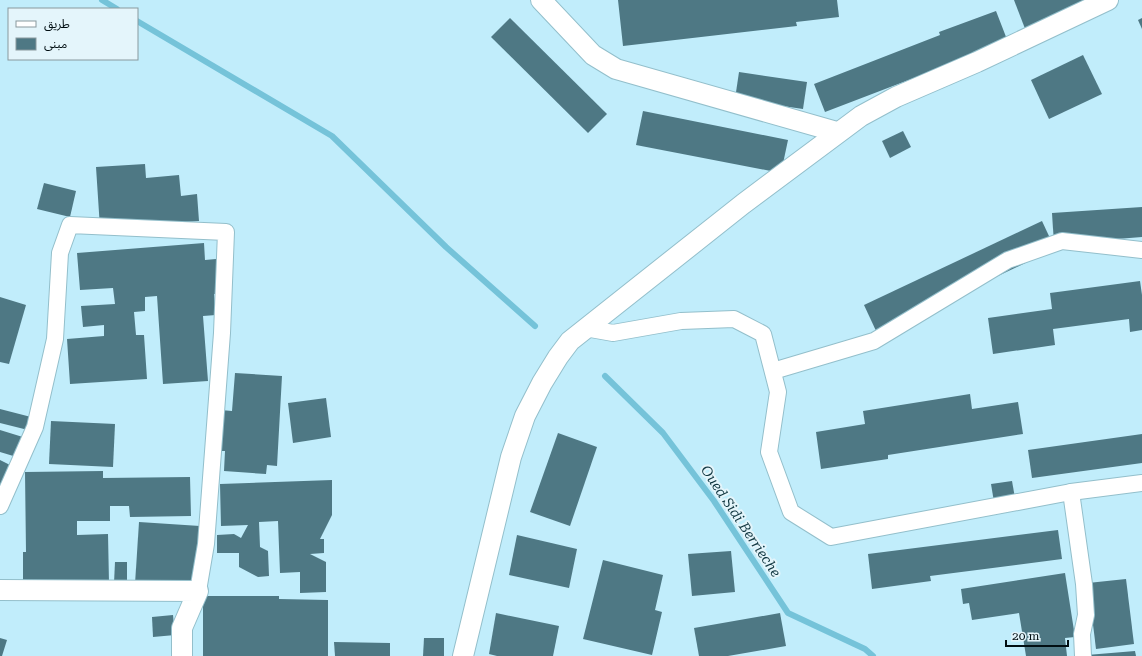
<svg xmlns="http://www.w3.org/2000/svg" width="1142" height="656" viewBox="0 0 1142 656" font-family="'Roboto Serif','Noto Sans Arabic',serif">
  <rect width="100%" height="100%" fill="#c1edfb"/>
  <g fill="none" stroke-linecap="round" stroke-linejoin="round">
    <g stroke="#75c3d9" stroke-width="6">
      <path d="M 102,0 L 117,9"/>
      <path d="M 137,21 L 332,136 L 446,247 L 535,326"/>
      <path d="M 605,376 L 663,433 L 714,501 L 788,613 L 865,649 L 873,656"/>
    </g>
  </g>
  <g fill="#4e7884">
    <path d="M 618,0 L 837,0 L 839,17 L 796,22 L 797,26 L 623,46 Z"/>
    <path d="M 1014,0 L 1087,0 L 1029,39 Z"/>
    <path d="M 996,11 L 1008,42 L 825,112 L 814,84 L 940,35 L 939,32 Z"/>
    <path d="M 510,18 L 607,114 L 588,133 L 491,37 Z"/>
    <path d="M 1142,18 L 1142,29 L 1138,20 Z"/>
    <path d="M 1083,55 L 1102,94 L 1049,119 L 1031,80 Z"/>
    <path d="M 739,72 L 807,82 L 803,109 L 735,99 Z"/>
    <path d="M 643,111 L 788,140 L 781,173 L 636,145 Z"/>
    <path d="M 903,131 L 911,147 L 890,158 L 882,141 Z"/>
    <path d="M 145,164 L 146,178 L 179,175 L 181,196 L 197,194 L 199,221 L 100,228 L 96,167 Z"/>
    <path d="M 44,183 L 76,191 L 70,217 L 37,209 Z"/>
    <path d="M 1142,207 L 1142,237 L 1054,244 L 1052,213 Z"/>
    <path d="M 1042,221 L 1055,249 L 877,333 L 864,305 Z"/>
    <path d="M 204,243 L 205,260 L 216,259 L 218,294 L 214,294 L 216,315 L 203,316 L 208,381 L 163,384 L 157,296 L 145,297 L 145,311 L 134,312 L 136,335 L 144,335 L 147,379 L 70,384 L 67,339 L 104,336 L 104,325 L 83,327 L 81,306 L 115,304 L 113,288 L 80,290 L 77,253 Z"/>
    <path d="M 1140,281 L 1142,295 L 1142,330 L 1130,332 L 1129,319 L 1053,329 L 1055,345 L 993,354 L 988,318 L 1052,309 L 1050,293 Z"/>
    <path d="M 0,297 L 26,305 L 9,364 L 0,362 Z"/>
    <path d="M 235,373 L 282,376 L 277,466 L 267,465 L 266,474 L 224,471 L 225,451 L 219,451 L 221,410 L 232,411 Z"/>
    <path d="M 970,394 L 972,409 L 1018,402 L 1023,434 L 888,455 L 888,459 L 821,469 L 816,432 L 865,424 L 863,411 Z"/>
    <path d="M 326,398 L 331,437 L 293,443 L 288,403 Z"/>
    <path d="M 0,409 L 31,417 L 28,430 L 0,423 Z"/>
    <path d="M 51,421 L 115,424 L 113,467 L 49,464 Z"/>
    <path d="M 0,430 L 26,438 L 20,458 L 0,452 Z"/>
    <path d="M 558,433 L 597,447 L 570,526 L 530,512 Z"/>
    <path d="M 1142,434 L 1142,463 L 1032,478 L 1028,450 Z"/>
    <path d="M 0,460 L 14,467 L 0,496 Z"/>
    <path d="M 103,471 L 103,478 L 190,477 L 191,516 L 130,517 L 129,506 L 110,506 L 110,521 L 77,521 L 77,535 L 108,534 L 109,583 L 23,591 L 23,552 L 26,552 L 25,472 Z"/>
    <path d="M 332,480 L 332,515 L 320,539 L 324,539 L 324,553 L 310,554 L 326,562 L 326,592 L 300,593 L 300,572 L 280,573 L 278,521 L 259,522 L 260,547 L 268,551 L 269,576 L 258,577 L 239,567 L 239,553 L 217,553 L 217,535 L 234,534 L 241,538 L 248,525 L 221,526 L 220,484 Z"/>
    <path d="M 1012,481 L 1015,498 L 994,502 L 991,484 Z"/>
    <path d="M 139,522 L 200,526 L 196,588 L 135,584 Z"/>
    <path d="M 1058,530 L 1062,559 L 930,576 L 931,581 L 872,589 L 868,554 Z"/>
    <path d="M 517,535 L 577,549 L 569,588 L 509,575 Z"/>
    <path d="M 731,551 L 735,592 L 692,596 L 688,554 Z"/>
    <path d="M 603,560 L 663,575 L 655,610 L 662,612 L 652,655 L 583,639 Z"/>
    <path d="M 115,562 L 127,562 L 127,583 L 114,583 Z"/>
    <path d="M 1065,573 L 1075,637 L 1065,638 L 1067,656 L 1026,656 L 1019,613 L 972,620 L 969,603 L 963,604 L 961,589 Z"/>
    <path d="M 1126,579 L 1134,644 L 1096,649 L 1088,583 Z"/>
    <path d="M 203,596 L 279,596 L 279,599 L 328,600 L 328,656 L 203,656 Z"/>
    <path d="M 496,613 L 559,626 L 553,656 L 497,656 L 489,654 Z"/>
    <path d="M 780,613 L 786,646 L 728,656 L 699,656 L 694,628 Z"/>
    <path d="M 173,615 L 175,635 L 153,637 L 152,617 Z"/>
    <path d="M 0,638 L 7,640 L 2,656 L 0,656 Z"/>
    <path d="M 424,638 L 444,638 L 444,656 L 423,656 Z"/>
    <path d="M 334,642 L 390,643 L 390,656 L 335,656 Z"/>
    <path d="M 1135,651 L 1136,656 L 1087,656 L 1087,655 Z"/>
  </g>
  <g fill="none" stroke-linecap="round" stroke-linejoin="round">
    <g stroke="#93bfcb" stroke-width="18">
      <g id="minor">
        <path d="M 585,328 L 613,333 L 681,321 L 734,319 L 763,334 L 778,392 L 769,452 L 791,512 L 831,537 L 1071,492 L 1142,483"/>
        <path d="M 773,371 L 874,341 L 1008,260 L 1062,241 L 1142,250"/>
        <path d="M 1071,492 L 1084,584 L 1086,615 L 1082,634 L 1083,656"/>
        <path d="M 0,506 L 35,427 L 55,339 L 60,253 L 70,225 L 226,232 L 222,333 L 206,544 L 198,591"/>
      </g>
    </g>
    <g stroke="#93bfcb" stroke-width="22">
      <g id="tertiary">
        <path d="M 541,0 L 593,55 L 616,69 L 837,132"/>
        <path d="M 0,590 L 198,591 L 182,628 L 182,656"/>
        <path d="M 463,656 L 511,457 L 525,416 L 542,383 L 558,357 L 570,341 L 743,204 L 861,116 L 896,97 L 977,62 L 1108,0"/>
      </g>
    </g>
    <use href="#minor" stroke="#fff" stroke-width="16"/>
    <use href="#tertiary" stroke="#fff" stroke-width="20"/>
  </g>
  <g text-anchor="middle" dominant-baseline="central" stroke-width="4" stroke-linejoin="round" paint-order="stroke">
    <g font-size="14" font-style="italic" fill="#103640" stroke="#e4f5fb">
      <text transform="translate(741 521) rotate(56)">Oued Sidi Berrieche</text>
    </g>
  </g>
  <rect x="8" y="8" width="130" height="52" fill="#e4f5fb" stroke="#89999e"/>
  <rect x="16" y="21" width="20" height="6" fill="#ffffff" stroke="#89999e"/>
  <text x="44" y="28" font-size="12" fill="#010e12">طريق</text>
  <rect x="16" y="38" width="20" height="12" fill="#4e7884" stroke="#89999e"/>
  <text x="44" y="48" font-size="12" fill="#010e12">مبنى</text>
  <path d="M1006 640v6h62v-6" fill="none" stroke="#010e12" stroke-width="2"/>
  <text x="1012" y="640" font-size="12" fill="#010e12" stroke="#e4f5fb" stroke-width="3" paint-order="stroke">20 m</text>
</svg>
